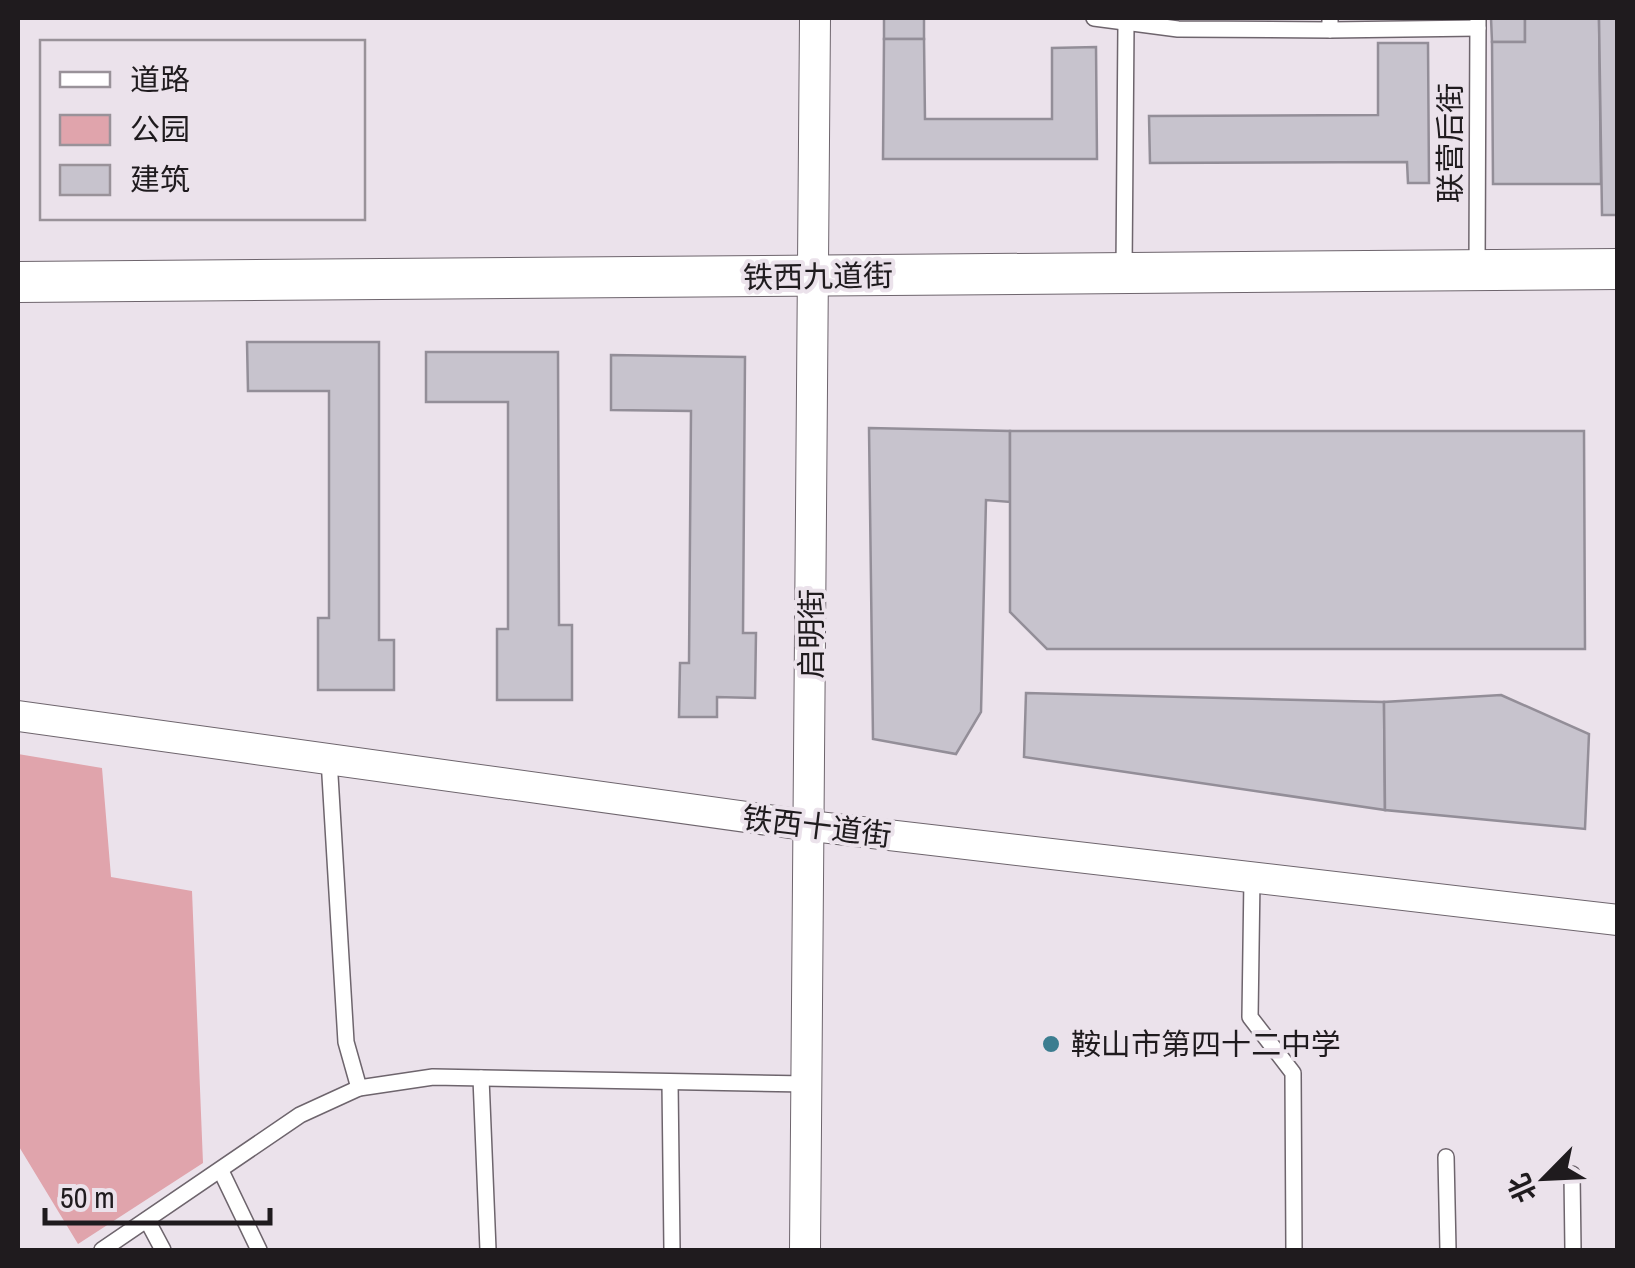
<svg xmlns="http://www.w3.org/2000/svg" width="1635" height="1268" viewBox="0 0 1635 1268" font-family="'Archivo Narrow','Noto Sans SC',sans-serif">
  <rect width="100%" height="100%" fill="#ebe2eb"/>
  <path fill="#e0a4ac" d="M 18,754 L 102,768 L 111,877 L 192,891 L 203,1163 L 78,1244 L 18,1145 Z"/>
  <g fill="#c7c3cd" stroke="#938e98" stroke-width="2.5">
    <rect x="884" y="18" width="40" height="21"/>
    <path d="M 1491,18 L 1525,18 L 1525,42 L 1492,42 Z"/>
    <path d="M 1525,18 L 1599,18 L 1601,184 L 1493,184 L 1492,42 L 1525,42 Z"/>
    <path d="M 1599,18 L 1618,18 L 1618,215 L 1602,215 Z"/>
    <path d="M 884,39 L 924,39 L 925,119 L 1052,119 L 1052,48 L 1096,47 L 1097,159 L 883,159 Z"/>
    <path d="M 1378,43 L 1428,43 L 1429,183 L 1408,183 L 1407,162 L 1150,163 L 1149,116 L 1378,115 Z"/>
    <path d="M 247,342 L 379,342 L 379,640 L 394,640 L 394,690 L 318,690 L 318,618 L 329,618 L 329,391 L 248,391 Z"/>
    <path d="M 426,352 L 558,352 L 559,625 L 572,625 L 572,700 L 497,700 L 497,629 L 508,629 L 508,402 L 426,402 Z"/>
    <path d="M 611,355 L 745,357 L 743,633 L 756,633 L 755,698 L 717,697 L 717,717 L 679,717 L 680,663 L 689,663 L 691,411 L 611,410 Z"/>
    <path d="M 869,428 L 1010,431 L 1010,502 L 986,500 L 981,712 L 956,754 L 873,739 Z"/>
    <path d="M 1010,431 L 1584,431 L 1585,649 L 1047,649 L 1010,612 Z"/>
    <path d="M 1026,693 L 1384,702 L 1385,810 L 1024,757 Z"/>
    <path d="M 1501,695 L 1589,734 L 1585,829 L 1385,810 L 1384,702 Z"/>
  </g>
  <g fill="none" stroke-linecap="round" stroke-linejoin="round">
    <g stroke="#6e656d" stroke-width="18">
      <g id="lane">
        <path d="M 1094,18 L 1178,29 L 1330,30 L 1330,18"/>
        <path d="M 1330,30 L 1478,28"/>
        <path d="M 1477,268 L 1478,18"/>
        <path d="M 1124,270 L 1126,24"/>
        <path d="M 329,759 L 346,1042 L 359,1088"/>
        <path d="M 1252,878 L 1250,1017 L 1293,1073 L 1294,1250"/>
        <path d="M 481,1078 L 488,1250"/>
        <path d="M 670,1082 L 672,1250"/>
        <path d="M 1446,1157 L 1448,1250"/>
        <path d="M 221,1171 L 259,1250"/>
        <path d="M 1572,1174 L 1573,1250"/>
        <path d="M 147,1220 L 163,1250"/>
        <path d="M 102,1250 L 300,1115 L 359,1088 L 433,1077 L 807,1084"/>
      </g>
    </g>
    <g stroke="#6e656d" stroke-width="32">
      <g id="street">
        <path d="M 18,716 L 811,826 L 1618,920"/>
        <path d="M 805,1250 C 811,839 809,429 815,18"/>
      </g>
    </g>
    <g stroke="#6e656d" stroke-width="42">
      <path id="secondary" d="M 18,282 L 1618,269"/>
    </g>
    <use href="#lane" stroke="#fff" stroke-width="15"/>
    <use href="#street" stroke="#fff" stroke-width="30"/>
    <use href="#secondary" stroke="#fff" stroke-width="40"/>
  </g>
  <circle fill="#3c7d90" stroke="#ebe2eb" stroke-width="4" cx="1051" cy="1044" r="10"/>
  <g text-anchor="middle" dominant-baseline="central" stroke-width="8" stroke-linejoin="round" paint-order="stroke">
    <g font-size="30" fill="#1f1b1e" stroke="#ebe2eb">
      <text transform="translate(1450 143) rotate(-90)">联营后街</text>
      <text transform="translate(818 276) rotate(-1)">铁西九道街</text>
      <text transform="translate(811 634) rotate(-90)">启明街</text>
      <text transform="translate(817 826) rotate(7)">铁西十道街</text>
    </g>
    <g font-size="30" fill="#1f1b1e" stroke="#ebe2eb" text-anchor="start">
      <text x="1071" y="1044">鞍山市第四十二中学</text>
    </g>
  </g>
  <rect width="1635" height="1268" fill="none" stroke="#1f1b1e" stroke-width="40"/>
  <rect x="40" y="40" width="325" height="180" fill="#ebe2eb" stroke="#999299" stroke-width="2.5"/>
  <rect x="60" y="72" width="50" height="15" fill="#ffffff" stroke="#999299" stroke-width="2.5"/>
  <text x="130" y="90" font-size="30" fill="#1f1b1e">道路</text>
  <rect x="60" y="115" width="50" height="30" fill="#e0a4ac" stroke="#999299" stroke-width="2.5"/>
  <text x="130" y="140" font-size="30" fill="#1f1b1e">公园</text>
  <rect x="60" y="165" width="50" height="30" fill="#c7c3cd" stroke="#999299" stroke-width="2.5"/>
  <text x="130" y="190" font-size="30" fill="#1f1b1e">建筑</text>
  <g transform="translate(1545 1178) rotate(246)" stroke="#ebe2eb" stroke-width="8" paint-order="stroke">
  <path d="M0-8L18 38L0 25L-18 38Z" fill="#1f1b1e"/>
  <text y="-15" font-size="28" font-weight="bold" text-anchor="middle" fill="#1f1b1e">北</text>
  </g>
  <path d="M45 1208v15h225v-15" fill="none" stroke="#1f1b1e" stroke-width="5"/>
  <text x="60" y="1208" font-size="30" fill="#1f1b1e" stroke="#ebe2eb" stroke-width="8" paint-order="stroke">50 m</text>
</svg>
